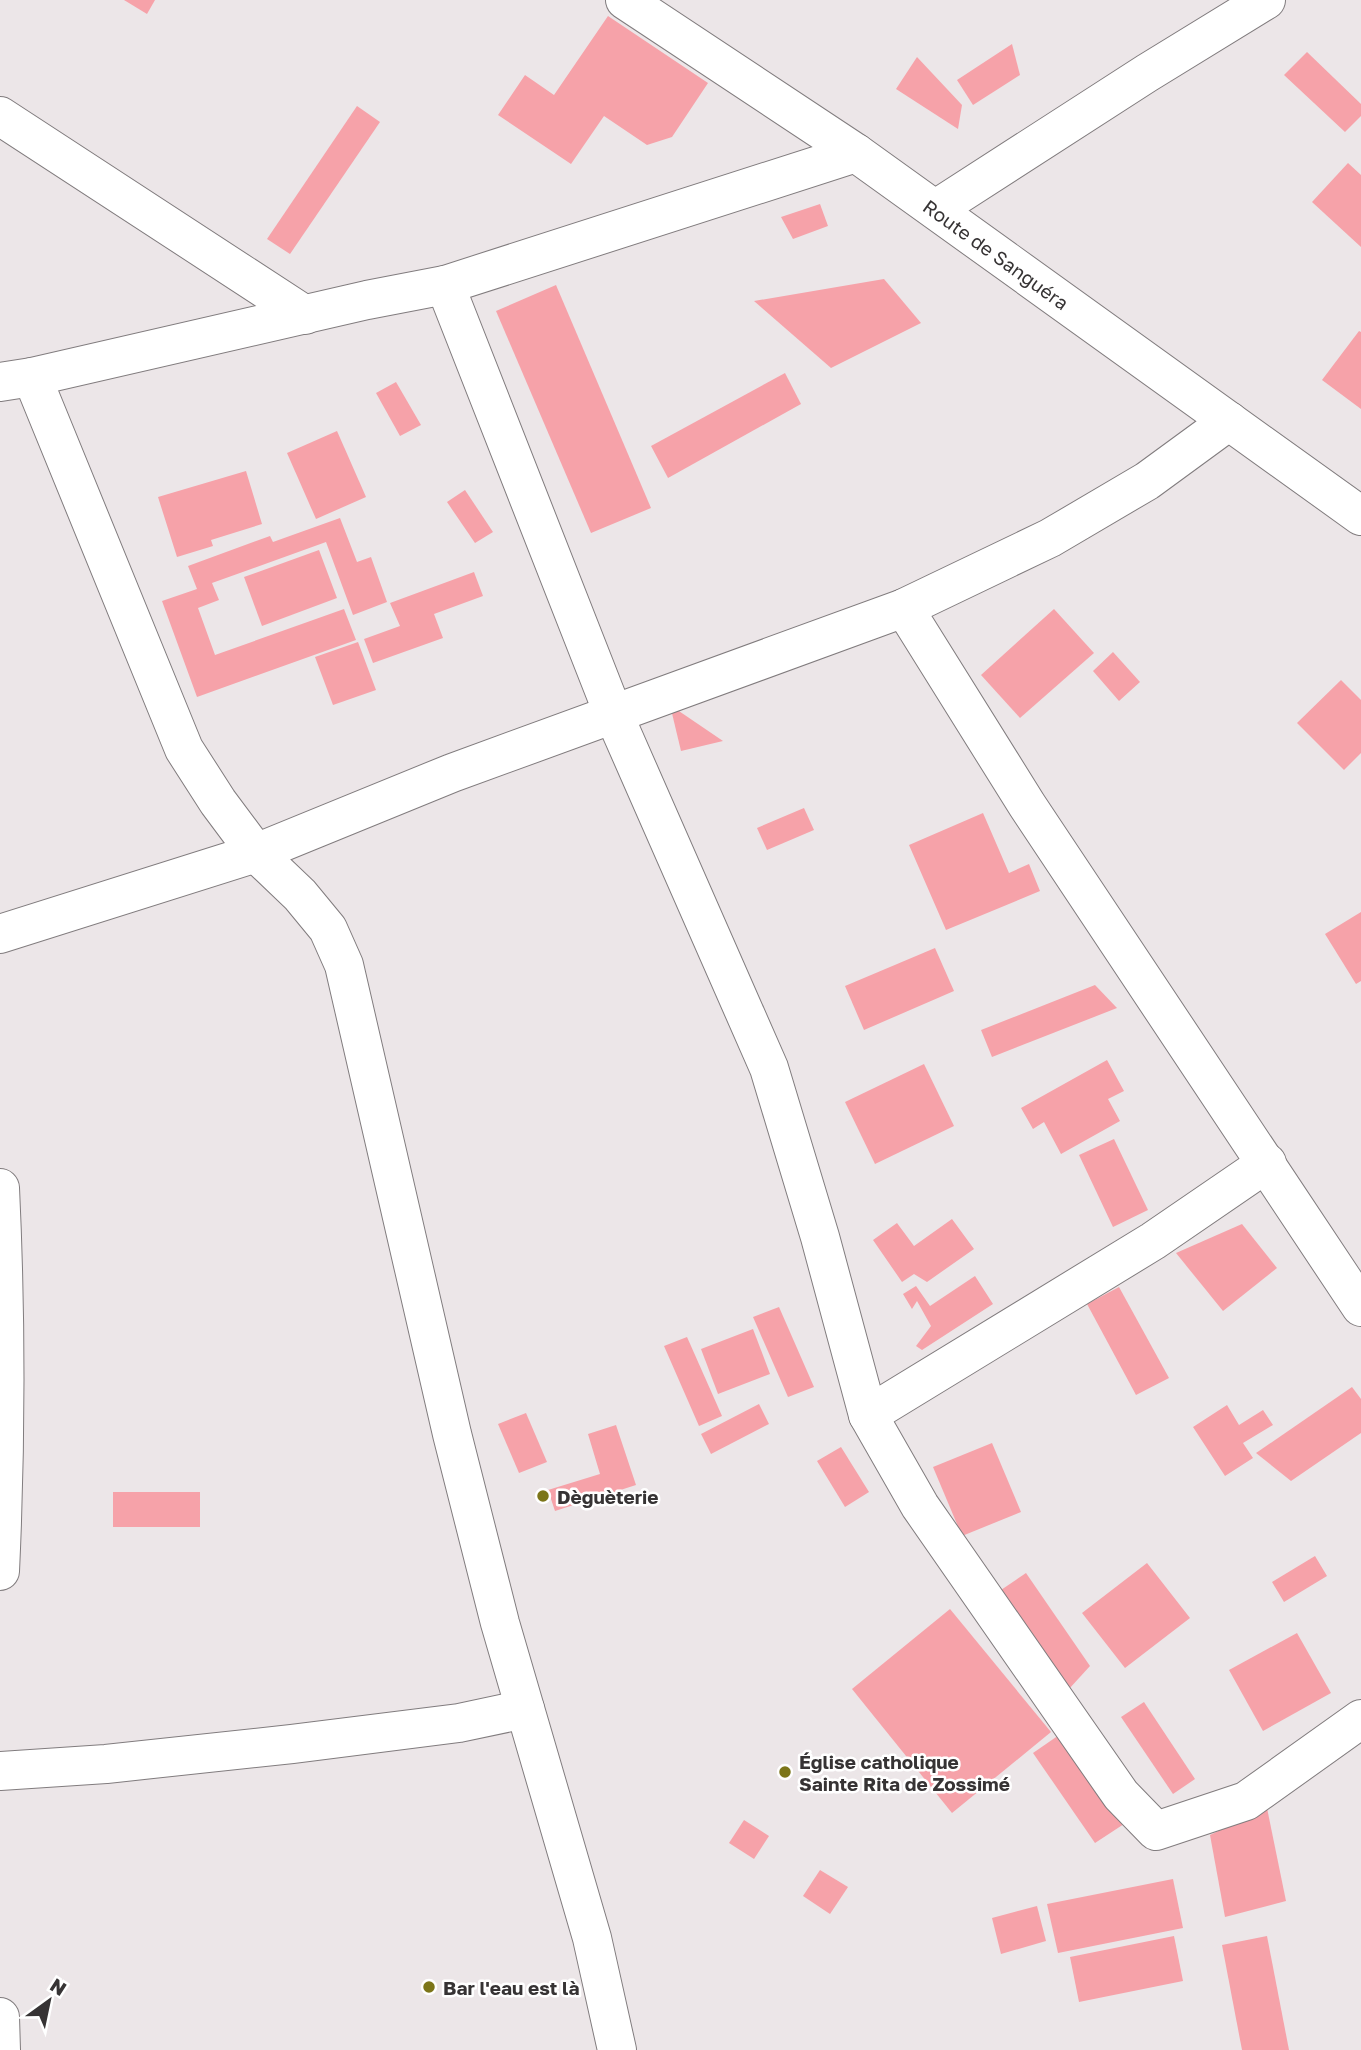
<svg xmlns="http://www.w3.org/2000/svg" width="1361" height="2050" viewBox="0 0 1361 2050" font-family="'Golos Text',sans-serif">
  <rect width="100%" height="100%" fill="#ece6e8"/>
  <g fill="#f6a2a9">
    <path d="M 124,0 L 155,0 L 147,14 Z"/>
    <path d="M 608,16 L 708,83 L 672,137 L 647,145 L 604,116 L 571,164 L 498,115 L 525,75 L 554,95 Z"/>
    <path d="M 1012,44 L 1020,75 L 973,105 L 957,80 Z"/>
    <path d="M 1307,52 L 1361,104 L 1361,116 L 1345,132 L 1284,75 Z"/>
    <path d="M 917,57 L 962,105 L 958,129 L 896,89 Z"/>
    <path d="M 357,106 L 380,122 L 290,254 L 267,239 Z"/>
    <path d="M 1348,163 L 1361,175 L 1361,247 L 1312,202 Z"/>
    <path d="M 820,204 L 828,226 L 793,239 L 781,217 Z"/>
    <path d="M 884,279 L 921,323 L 831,368 L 754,301 Z"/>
    <path d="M 556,285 L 651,508 L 591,533 L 496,311 Z"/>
    <path d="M 1359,331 L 1361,332 L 1361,409 L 1322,380 Z"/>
    <path d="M 785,373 L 801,404 L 668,478 L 651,446 Z"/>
    <path d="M 396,382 L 421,425 L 400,436 L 376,393 Z"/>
    <path d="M 337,431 L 366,497 L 316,519 L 287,453 Z"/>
    <path d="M 246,471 L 262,524 L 211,540 L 213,546 L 177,557 L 158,497 Z"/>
    <path d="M 465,490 L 493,532 L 475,543 L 447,502 Z"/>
    <path d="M 340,518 L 357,562 L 371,557 L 387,602 L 353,615 L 326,542 L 212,583 L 219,600 L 198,608 L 215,655 L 344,609 L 356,640 L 197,697 L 162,601 L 197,589 L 188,566 L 270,536 L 273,542 Z"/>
    <path d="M 319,550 L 337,598 L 262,626 L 244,577 Z"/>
    <path d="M 474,572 L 483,596 L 434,614 L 443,638 L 373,663 L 364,639 L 400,626 L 390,603 Z"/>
    <path d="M 1054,609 L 1094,653 L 1020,718 L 981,675 Z"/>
    <path d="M 358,642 L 376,690 L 333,705 L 315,657 Z"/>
    <path d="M 1113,652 L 1140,682 L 1119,701 L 1093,671 Z"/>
    <path d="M 1341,680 L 1361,700 L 1361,753 L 1344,770 L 1297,723 Z"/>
    <path d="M 670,705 L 723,741 L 681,751 Z"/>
    <path d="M 804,808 L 814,830 L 767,850 L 757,828 Z"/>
    <path d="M 983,813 L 1009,873 L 1029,864 L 1040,891 L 946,930 L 909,845 Z"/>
    <path d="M 1361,912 L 1361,981 L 1356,984 L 1325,934 Z"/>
    <path d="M 935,948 L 954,991 L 864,1030 L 845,986 Z"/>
    <path d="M 1095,985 L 1117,1008 L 992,1057 L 981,1030 Z"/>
    <path d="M 1107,1060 L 1124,1091 L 1108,1099 L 1120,1121 L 1061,1154 L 1044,1122 L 1033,1129 L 1021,1108 Z"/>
    <path d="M 924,1064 L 954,1126 L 875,1164 L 845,1102 Z"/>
    <path d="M 1114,1139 L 1148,1210 L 1113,1227 L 1079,1155 Z"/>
    <path d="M 952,1219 L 974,1249 L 927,1282 L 914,1274 L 902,1282 L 873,1240 L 897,1223 L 914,1246 Z"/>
    <path d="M 1242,1224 L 1277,1268 L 1223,1311 L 1176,1253 Z"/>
    <path d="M 975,1276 L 993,1304 L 922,1350 L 916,1346 L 931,1326 L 917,1301 L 912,1309 L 903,1294 L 916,1286 L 930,1306 Z"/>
    <path d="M 1119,1287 L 1169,1378 L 1136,1395 L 1087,1304 Z"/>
    <path d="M 779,1307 L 814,1387 L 788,1397 L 753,1317 Z"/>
    <path d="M 753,1329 L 770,1374 L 718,1394 L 701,1349 Z"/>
    <path d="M 687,1337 L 722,1416 L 699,1426 L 664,1346 Z"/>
    <path d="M 1352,1387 L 1361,1399 L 1361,1433 L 1291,1481 L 1256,1453 Z"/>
    <path d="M 759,1404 L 769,1424 L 711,1454 L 701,1434 Z"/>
    <path d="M 1227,1405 L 1239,1425 L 1263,1410 L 1273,1425 L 1243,1443 L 1253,1458 L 1225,1476 L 1193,1427 Z"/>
    <path d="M 526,1413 L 547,1462 L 519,1473 L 498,1424 Z"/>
    <path d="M 616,1425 L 636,1485 L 555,1511 L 548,1490 L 600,1474 L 588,1434 Z"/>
    <path d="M 992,1443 L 1021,1512 L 962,1536 L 933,1467 Z"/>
    <path d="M 841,1447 L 869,1492 L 845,1507 L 817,1461 Z"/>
    <rect x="113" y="1492" width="87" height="35"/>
    <path d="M 1315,1556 L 1327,1576 L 1284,1602 L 1272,1582 Z"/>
    <path d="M 1147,1563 L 1190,1618 L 1125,1668 L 1082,1613 Z"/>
    <path d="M 1026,1573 L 1090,1666 L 1069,1689 L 1001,1590 Z"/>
    <path d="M 950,1609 L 1051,1732 L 952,1813 L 852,1689 Z"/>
    <path d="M 1297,1633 L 1331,1693 L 1263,1731 L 1229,1670 Z"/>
    <path d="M 1144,1702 L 1195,1779 L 1173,1794 L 1121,1717 Z"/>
    <path d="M 1062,1733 L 1124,1824 L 1095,1843 L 1033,1753 Z"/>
    <path d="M 1267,1808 L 1286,1901 L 1225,1917 L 1210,1835 Z"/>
    <path d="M 744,1820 L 769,1836 L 754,1859 L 729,1843 Z"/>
    <path d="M 820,1870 L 848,1887 L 830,1914 L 803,1896 Z"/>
    <path d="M 1173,1879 L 1183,1928 L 1058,1953 L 1047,1904 Z"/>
    <path d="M 1037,1906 L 1046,1941 L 1001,1954 L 992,1918 Z"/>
    <path d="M 1174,1936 L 1183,1981 L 1079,2002 L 1070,1957 Z"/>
    <path d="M 1267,1936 L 1289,2050 L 1242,2050 L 1222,1945 Z"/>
  </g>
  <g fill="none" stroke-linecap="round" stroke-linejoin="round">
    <g stroke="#817c7e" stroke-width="40">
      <g id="street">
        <path d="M 0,116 L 305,315"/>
        <path d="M 936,209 L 1147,73 L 1266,0"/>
        <path d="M 445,285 L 613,713 L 769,1068 L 820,1237 L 868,1415 L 920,1506 L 1121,1795 L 1156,1831 L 1246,1801 L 1361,1719"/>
        <path d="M 32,377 L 184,749 L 218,802 L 256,853 L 300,895 L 328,929 L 344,965 L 452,1434 L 500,1623 L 592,1938 L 617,2050"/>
        <path d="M 0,382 L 32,377 L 367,300 L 445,285 L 856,153"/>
        <path d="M 904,608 L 1027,805 L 1361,1307"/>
        <path d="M 0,934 L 256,853 L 452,773 L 904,608 L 1050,538 L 1147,481 L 1229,421"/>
        <path d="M 0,1188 C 6,1315 6,1443 0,1571"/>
        <path d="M 868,1415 L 1153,1241 L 1267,1163"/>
        <path d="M 0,1771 L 106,1764 L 292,1744 L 459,1723 L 525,1709"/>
        <path d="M 0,2017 L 1,2050"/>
      </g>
    </g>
    <g stroke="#817c7e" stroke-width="40">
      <g id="secondary">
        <path id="s1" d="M 625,0 L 856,153 L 1361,516"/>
      </g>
    </g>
    <use href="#street" stroke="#fff" stroke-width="38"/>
    <use href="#secondary" stroke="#fff" stroke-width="38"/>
  </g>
  <g fill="#7c7519" stroke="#fff" stroke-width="2.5">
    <circle cx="543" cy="1496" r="7"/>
    <circle cx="785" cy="1772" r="7"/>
    <circle cx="429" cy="1987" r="7"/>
  </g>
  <g text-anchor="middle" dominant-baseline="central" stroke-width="5" stroke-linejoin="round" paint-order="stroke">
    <g font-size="19" fill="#363334" stroke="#fff">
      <text stroke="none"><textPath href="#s1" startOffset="450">Route de Sanguéra</textPath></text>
    </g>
    <g font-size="19" font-weight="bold" fill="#363334" stroke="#fff" text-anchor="start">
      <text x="557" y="1496">Dèguèterie</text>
      <text x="799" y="1761">Église catholique<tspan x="799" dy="22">Sainte Rita de Zossimé</tspan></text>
      <text x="443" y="1987">Bar l'eau est là</text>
    </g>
  </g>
  <g transform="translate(49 2001) rotate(33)" stroke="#ffffff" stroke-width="5" paint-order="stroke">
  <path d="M0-5L12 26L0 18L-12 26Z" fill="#363334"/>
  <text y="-10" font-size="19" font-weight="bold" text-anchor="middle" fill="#363334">N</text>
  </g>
</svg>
